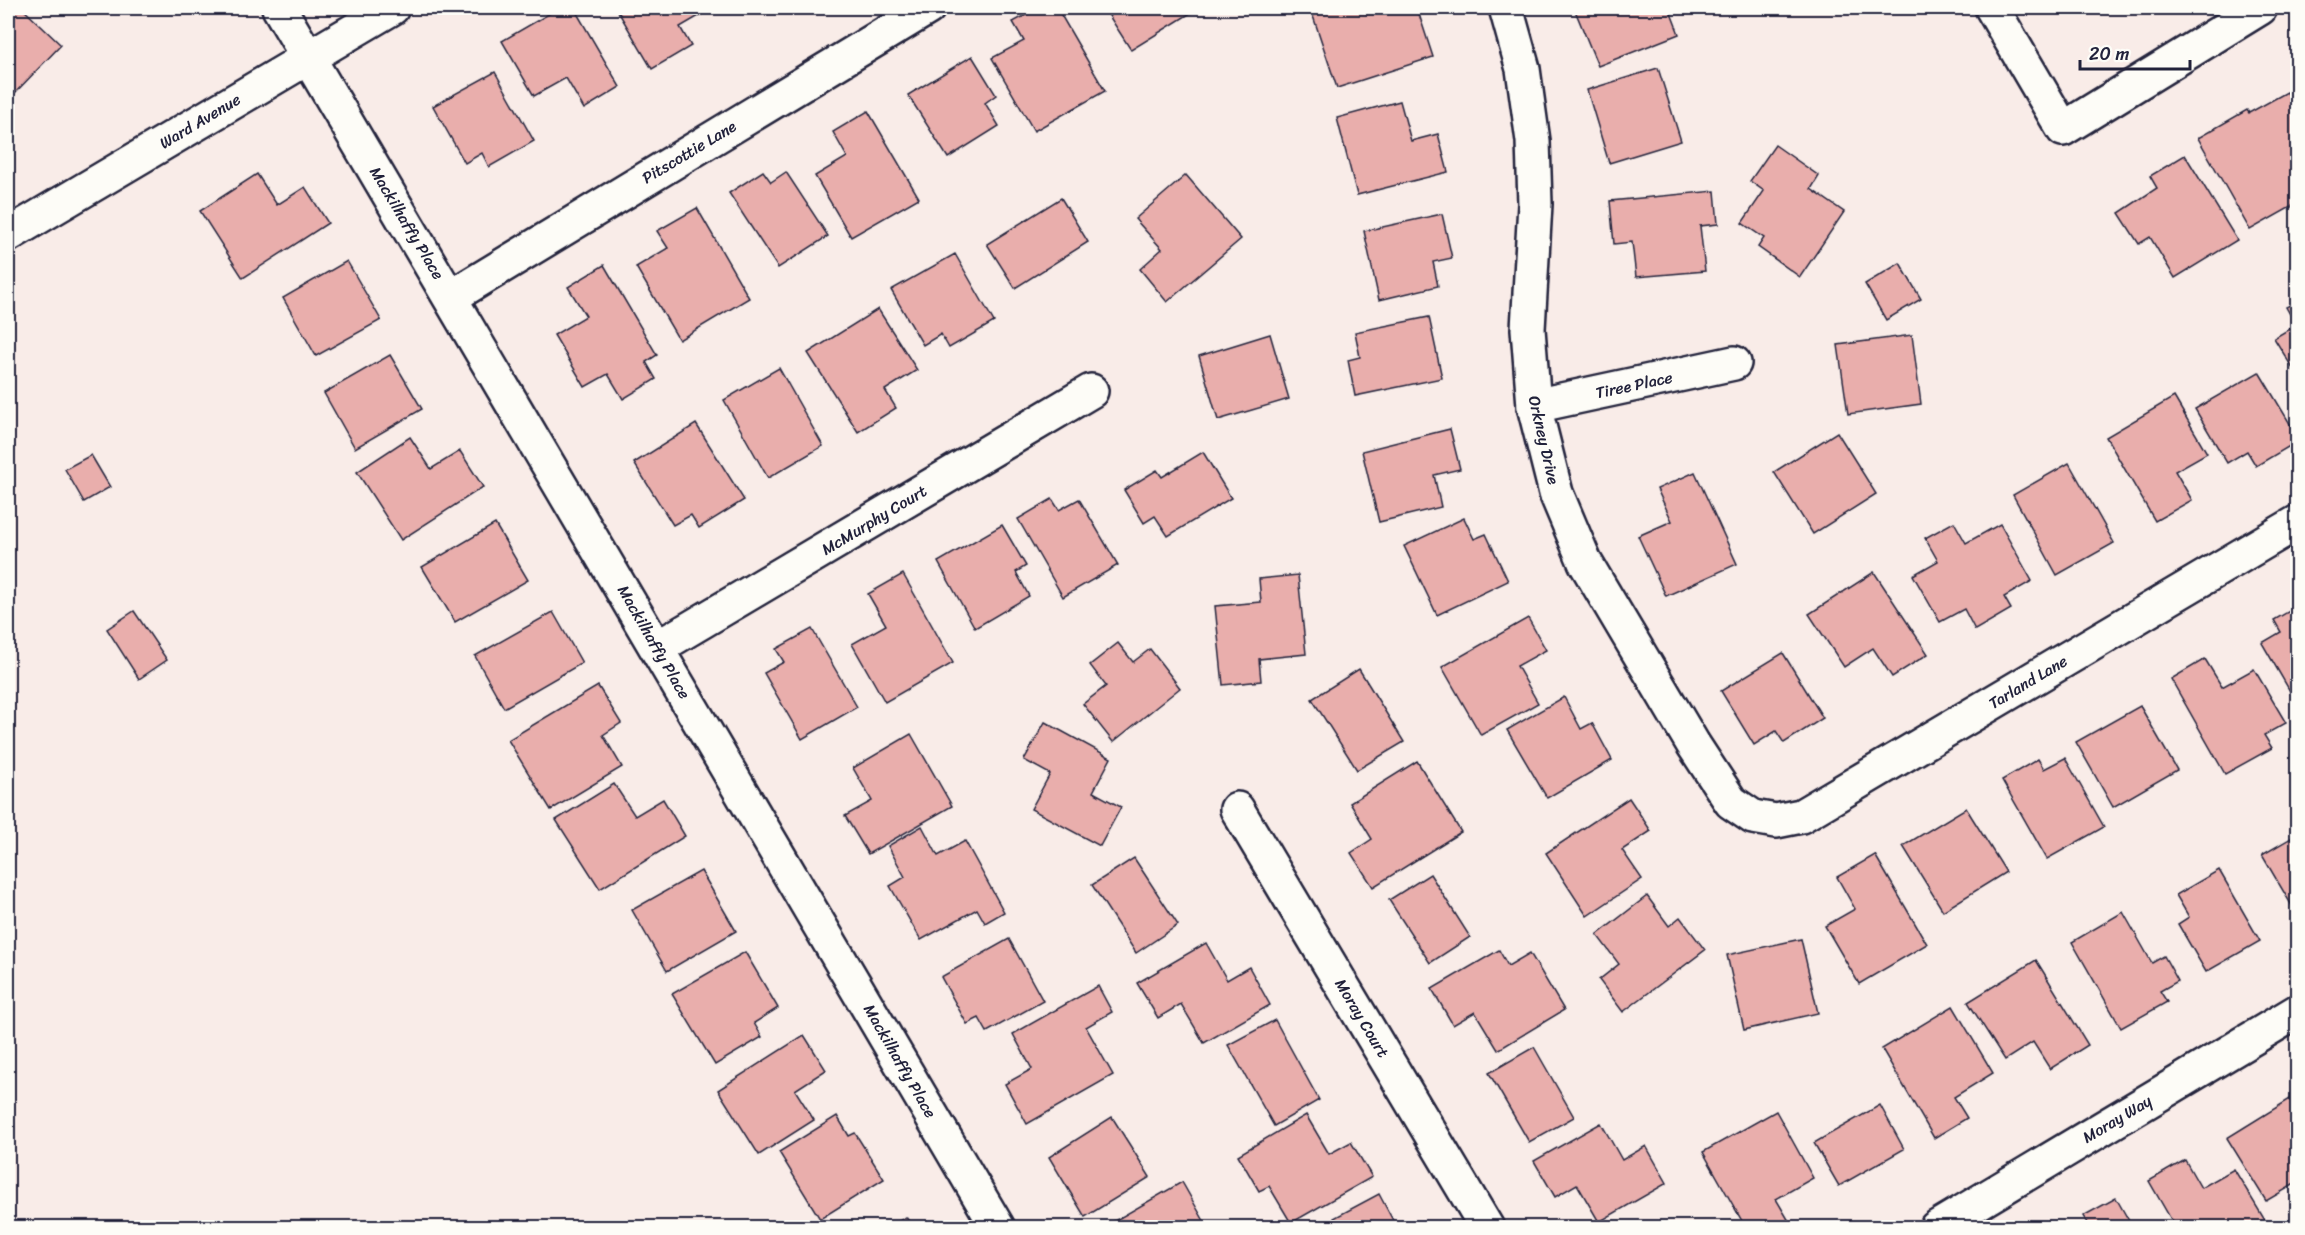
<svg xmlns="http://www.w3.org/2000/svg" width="2305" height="1235" viewBox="0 0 2305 1235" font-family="Sriracha,sans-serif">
  <rect width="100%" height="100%" fill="#f9ece8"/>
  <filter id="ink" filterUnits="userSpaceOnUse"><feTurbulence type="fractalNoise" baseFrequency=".0167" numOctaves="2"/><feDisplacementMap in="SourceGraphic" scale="12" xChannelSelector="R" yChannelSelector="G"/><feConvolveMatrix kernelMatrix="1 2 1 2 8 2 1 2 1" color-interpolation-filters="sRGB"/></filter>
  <g filter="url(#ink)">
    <g fill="#e9aeac" stroke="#22223b" stroke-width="1.5">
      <path d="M 8,8 L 22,8 L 61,45 L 14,94 L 8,88 Z"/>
      <path d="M 559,8 L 574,8 L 620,87 L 584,109 L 566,78 L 534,96 L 502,41 Z"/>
      <path d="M 616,8 L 710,8 L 711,9 L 680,27 L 691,46 L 652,69 Z"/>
      <path d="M 1039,8 L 1057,8 L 1105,91 L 1034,131 L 992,58 L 1024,41 L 1013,22 Z"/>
      <path d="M 1104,8 L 1192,8 L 1194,11 L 1131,50 Z"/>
      <path d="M 1329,8 L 1417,8 L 1433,57 L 1337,88 L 1312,13 Z"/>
      <path d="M 1574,8 L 1669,8 L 1679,34 L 1598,66 Z"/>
      <path d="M 972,56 L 996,95 L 985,103 L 999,126 L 948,158 L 908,95 Z"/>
      <path d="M 1658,68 L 1681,141 L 1609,163 L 1587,90 Z"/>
      <path d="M 495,72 L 534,141 L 489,167 L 482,153 L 465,163 L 433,106 Z"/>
      <path d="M 2287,92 L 2298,110 L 2298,203 L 2250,230 L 2198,138 L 2247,110 L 2249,113 Z"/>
      <path d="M 1400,101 L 1411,141 L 1438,134 L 1448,172 L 1357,195 L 1337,118 Z"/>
      <path d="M 868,111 L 919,198 L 851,237 L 815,176 L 847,157 L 833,132 Z"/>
      <path d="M 1775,145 L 1819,176 L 1811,189 L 1844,212 L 1800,277 L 1758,247 L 1764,238 L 1742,223 L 1764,191 L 1750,181 Z"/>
      <path d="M 2185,155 L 2237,240 L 2175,278 L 2150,237 L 2139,244 L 2119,213 L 2157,188 L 2150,176 Z"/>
      <path d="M 763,171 L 771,182 L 786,172 L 828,236 L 778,268 L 729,193 Z"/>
      <path d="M 257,174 L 277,205 L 305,187 L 328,223 L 243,278 L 200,211 Z"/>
      <path d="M 1186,175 L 1241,239 L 1167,302 L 1140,269 L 1162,249 L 1135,219 Z"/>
      <path d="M 1715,191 L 1718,224 L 1700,226 L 1705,271 L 1636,277 L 1632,242 L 1614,244 L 1610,201 Z"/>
      <path d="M 1061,198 L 1088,242 L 1015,288 L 987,244 Z"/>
      <path d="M 697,208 L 749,298 L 679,340 L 636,267 L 668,248 L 657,231 Z"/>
      <path d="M 1442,214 L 1452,258 L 1433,262 L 1438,286 L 1379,300 L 1364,231 Z"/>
      <path d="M 955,254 L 994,322 L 949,348 L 941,334 L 923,345 L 891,290 Z"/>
      <path d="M 347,261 L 381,320 L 316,356 L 283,298 Z"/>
      <path d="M 1900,263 L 1921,299 L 1886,320 L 1865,284 Z"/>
      <path d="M 604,265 L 657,355 L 646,362 L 656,379 L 623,399 L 608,374 L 585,387 L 554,335 L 586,316 L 568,287 Z"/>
      <path d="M 2298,301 L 2298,377 L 2274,338 L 2296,325 L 2286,307 Z"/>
      <path d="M 878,309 L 917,370 L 885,390 L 896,408 L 858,432 L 808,353 Z"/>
      <path d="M 1429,317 L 1442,378 L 1355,396 L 1348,360 L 1360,357 L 1355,332 Z"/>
      <path d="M 1270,334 L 1289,399 L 1218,420 L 1199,356 Z"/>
      <path d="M 1912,335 L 1921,404 L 1848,414 L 1838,345 Z"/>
      <path d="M 390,355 L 422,409 L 355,448 L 324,393 Z"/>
      <path d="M 779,368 L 823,446 L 768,478 L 724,400 Z"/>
      <path d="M 2259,372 L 2298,437 L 2298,441 L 2256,466 L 2247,451 L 2227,463 L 2195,409 Z"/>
      <path d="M 2174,397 L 2207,453 L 2175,471 L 2192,500 L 2155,521 L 2106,437 Z"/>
      <path d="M 696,424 L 744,500 L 699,528 L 691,515 L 673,525 L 634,463 Z"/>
      <path d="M 1450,429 L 1460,469 L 1434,475 L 1441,507 L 1379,522 L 1362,451 Z"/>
      <path d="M 1837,432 L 1876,494 L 1813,534 L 1774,472 Z"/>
      <path d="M 410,437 L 431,469 L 460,451 L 483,487 L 401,540 L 357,472 Z"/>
      <path d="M 1203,452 L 1231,498 L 1168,536 L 1155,516 L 1144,523 L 1124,490 L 1157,470 L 1162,477 Z"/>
      <path d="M 91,455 L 110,487 L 84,502 L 65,469 Z"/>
      <path d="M 2069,463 L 2114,543 L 2057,575 L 2013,495 Z"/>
      <path d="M 1695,472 L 1737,564 L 1666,596 L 1638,536 L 1672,521 L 1657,489 Z"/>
      <path d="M 1052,499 L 1059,510 L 1079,499 L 1118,565 L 1063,597 L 1018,519 Z"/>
      <path d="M 1464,518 L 1474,539 L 1486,534 L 1508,581 L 1437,615 L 1404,546 Z"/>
      <path d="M 1954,522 L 1966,543 L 2000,524 L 2032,581 L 2004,597 L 2011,609 L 1975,630 L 1964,609 L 1940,622 L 1913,575 L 1938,561 L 1925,538 Z"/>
      <path d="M 495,524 L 528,580 L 455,622 L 422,567 Z"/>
      <path d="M 1002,525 L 1026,566 L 1016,572 L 1029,596 L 975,628 L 938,562 Z"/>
      <path d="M 1874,572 L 1928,654 L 1892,677 L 1873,648 L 1844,667 L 1809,614 Z"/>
      <path d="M 903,574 L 953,663 L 885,702 L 852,644 L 886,625 L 868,594 Z"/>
      <path d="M 1298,575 L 1306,654 L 1259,659 L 1261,681 L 1223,685 L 1215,606 L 1261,602 L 1259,579 Z"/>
      <path d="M 2298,606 L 2298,705 L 2262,643 L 2281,632 L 2274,620 Z"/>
      <path d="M 134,611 L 167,660 L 139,679 L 107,629 Z"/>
      <path d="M 553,612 L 582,663 L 504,708 L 475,656 Z"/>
      <path d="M 1528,618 L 1546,650 L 1517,666 L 1538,703 L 1481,735 L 1442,667 Z"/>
      <path d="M 812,629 L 857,707 L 802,739 L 764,673 L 784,662 L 776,649 Z"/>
      <path d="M 1118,643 L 1133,662 L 1150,649 L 1180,688 L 1113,742 L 1083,704 L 1106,686 L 1090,665 Z"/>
      <path d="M 1783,653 L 1823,718 L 1784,743 L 1776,731 L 1754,745 L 1721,691 Z"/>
      <path d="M 2205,659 L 2222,687 L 2254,669 L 2286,723 L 2264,735 L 2272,748 L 2225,774 L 2171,679 Z"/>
      <path d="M 1359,669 L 1404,742 L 1357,770 L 1312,699 Z"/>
      <path d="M 598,686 L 621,723 L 603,735 L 622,767 L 551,810 L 508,740 Z"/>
      <path d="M 1564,697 L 1581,729 L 1592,723 L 1612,760 L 1547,798 L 1507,730 Z"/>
      <path d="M 2140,706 L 2177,770 L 2113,807 L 2076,742 Z"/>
      <path d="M 1045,722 L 1111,758 L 1093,792 L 1121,807 L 1100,846 L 1031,809 L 1050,774 L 1024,760 Z"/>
      <path d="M 911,734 L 952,806 L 868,854 L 845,816 L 872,801 L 853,768 Z"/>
      <path d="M 2065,758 L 2104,827 L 2047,859 L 2002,780 L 2038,759 L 2044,769 Z"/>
      <path d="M 1417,761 L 1461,832 L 1373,887 L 1351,853 L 1372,839 L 1350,803 Z"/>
      <path d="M 614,784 L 635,816 L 663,799 L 685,836 L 600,889 L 556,820 Z"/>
      <path d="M 1629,798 L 1651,831 L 1622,850 L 1642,879 L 1587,916 L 1546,853 Z"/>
      <path d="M 1966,808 L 2006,872 L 1943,911 L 1903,846 Z"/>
      <path d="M 922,826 L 938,856 L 965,841 L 1004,912 L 985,923 L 977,909 L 921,940 L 890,886 L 905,877 L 888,846 Z"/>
      <path d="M 2298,834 L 2298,916 L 2262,855 Z"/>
      <path d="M 1875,855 L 1927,944 L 1859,984 L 1825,926 L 1855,909 L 1837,877 Z"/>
      <path d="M 1134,858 L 1178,925 L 1136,953 L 1092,885 Z"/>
      <path d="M 2219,870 L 2260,941 L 2206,972 L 2178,924 L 2189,917 L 2176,895 Z"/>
      <path d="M 701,871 L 736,931 L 667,971 L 632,910 Z"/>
      <path d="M 1430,874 L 1470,937 L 1430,963 L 1389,900 Z"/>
      <path d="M 1647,896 L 1669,926 L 1680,917 L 1705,950 L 1623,1012 L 1599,980 L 1619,964 L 1597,935 Z"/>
      <path d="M 2123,912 L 2152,963 L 2164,956 L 2178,981 L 2160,991 L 2167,1002 L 2121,1028 L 2072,942 Z"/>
      <path d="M 1009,939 L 1043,1001 L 987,1032 L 979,1018 L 967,1024 L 941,977 Z"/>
      <path d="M 1801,939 L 1818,1013 L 1744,1030 L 1727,955 Z"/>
      <path d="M 1206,943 L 1227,980 L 1249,967 L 1270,1005 L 1204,1043 L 1181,1004 L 1158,1018 L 1137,983 Z"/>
      <path d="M 1499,950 L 1508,966 L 1530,953 L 1564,1010 L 1498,1050 L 1475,1012 L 1453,1025 L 1432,989 Z"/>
      <path d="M 745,952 L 778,1008 L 754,1023 L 762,1037 L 715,1065 L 672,994 Z"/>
      <path d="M 2036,960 L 2088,1045 L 2050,1069 L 2033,1042 L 2005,1060 L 1968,1002 Z"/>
      <path d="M 1098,986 L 1112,1012 L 1086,1027 L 1113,1075 L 1027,1124 L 1005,1084 L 1032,1069 L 1013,1034 Z"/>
      <path d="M 1953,1006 L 1993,1073 L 1954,1097 L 1967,1118 L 1934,1138 L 1882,1049 Z"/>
      <path d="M 1275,1020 L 1319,1100 L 1274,1126 L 1228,1045 Z"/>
      <path d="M 804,1035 L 826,1070 L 795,1090 L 814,1120 L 759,1155 L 718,1090 Z"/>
      <path d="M 1534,1047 L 1574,1117 L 1529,1142 L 1489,1073 Z"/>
      <path d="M 2290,1099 L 2298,1112 L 2298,1182 L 2266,1201 L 2227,1138 Z"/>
      <path d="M 1880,1105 L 1904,1149 L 1839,1186 L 1814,1143 Z"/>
      <path d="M 1776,1111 L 1813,1178 L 1776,1199 L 1789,1221 L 1778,1228 L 1746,1228 L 1703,1152 Z"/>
      <path d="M 1306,1115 L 1329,1154 L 1351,1142 L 1372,1177 L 1291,1223 L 1269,1186 L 1259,1191 L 1238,1155 Z"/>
      <path d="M 837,1116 L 849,1136 L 855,1133 L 884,1179 L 820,1219 L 779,1152 Z"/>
      <path d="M 1112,1117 L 1150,1177 L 1085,1217 L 1049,1157 Z"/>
      <path d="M 1601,1123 L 1622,1160 L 1646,1146 L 1667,1183 L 1599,1222 L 1577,1184 L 1555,1197 L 1534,1161 Z"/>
      <path d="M 2185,1160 L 2201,1188 L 2234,1169 L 2269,1227 L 2176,1228 L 2149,1181 Z"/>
      <path d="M 1182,1182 L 1208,1228 L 1111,1228 L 1109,1224 Z"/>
      <path d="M 1379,1194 L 1397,1228 L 1339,1228 L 1334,1218 Z"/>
      <path d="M 2116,1198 L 2133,1228 L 2090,1228 L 2083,1216 Z"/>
      <path d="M 906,1217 L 913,1228 L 887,1228 Z"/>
    </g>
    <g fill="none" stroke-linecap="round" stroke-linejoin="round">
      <g stroke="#22223b" stroke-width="38">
        <g id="minor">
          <path d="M 279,8 L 998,1228"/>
          <path d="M 1506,8 L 1523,69 L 1533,141 L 1535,204 L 1528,329 L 1534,406 L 1556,493 L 1585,562 L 1693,744 L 1731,802 L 1753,817 L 1776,821 L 1801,816 L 2298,522"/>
          <path d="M 1992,8 L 2063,129 L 2260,8"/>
          <path d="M 451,297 L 928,8"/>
          <path d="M 1534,406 L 1734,363"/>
          <path d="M 657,648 L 1091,391"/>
          <path d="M 1237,809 L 1487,1228"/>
          <path d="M 1936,1228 L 2298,1011"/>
        </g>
      </g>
      <g stroke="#22223b" stroke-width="38">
        <path id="major" d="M 8,235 L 392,8"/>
      </g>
      <use href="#minor" stroke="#fdfcf7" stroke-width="33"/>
      <use href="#major" stroke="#fdfcf7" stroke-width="33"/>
    </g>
  </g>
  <g text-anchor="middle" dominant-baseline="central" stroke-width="5" stroke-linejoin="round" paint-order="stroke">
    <g font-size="16" fill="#22223b" stroke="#fdfcf7">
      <text transform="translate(200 121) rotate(-31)">Ward Avenue</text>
      <text transform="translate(689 152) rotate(-31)">Pitscottie Lane</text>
      <text transform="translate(407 223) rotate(59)">Mackilhaffy Place</text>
      <text transform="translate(1634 385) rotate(-12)">Tiree Place</text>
      <text transform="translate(1544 440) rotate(77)">Orkney Drive</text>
      <text transform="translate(874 520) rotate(-31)">McMurphy Court</text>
      <text transform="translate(654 642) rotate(60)">Mackilhaffy Place</text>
      <text transform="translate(2028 682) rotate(-31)">Tarland Lane</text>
      <text transform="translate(1362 1018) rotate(59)">Moray Court</text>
      <text transform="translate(900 1061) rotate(60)">Mackilhaffy Place</text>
      <text transform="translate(2117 1119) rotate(-31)">Moray Way</text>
    </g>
  </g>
  <rect width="2305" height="1235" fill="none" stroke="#fdfcf7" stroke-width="30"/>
  <rect x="15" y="15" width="2275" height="1205" fill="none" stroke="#22223b" stroke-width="2" filter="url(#ink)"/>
  <path d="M2080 60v9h110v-9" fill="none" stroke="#22223b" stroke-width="3"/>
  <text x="2089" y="60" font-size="18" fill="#22223b" stroke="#fdfcf7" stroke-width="4.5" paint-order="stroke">20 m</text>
</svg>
